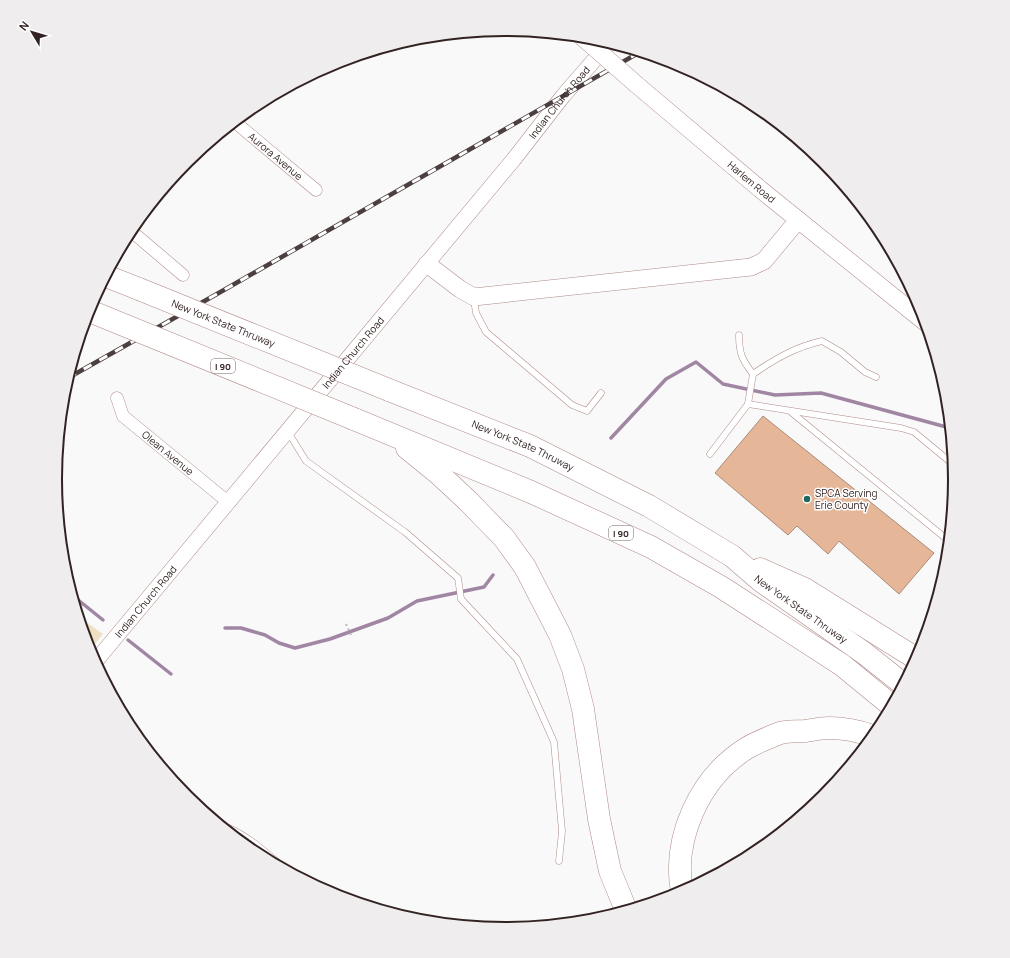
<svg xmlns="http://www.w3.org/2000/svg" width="1010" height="958" viewBox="0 0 1010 958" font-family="Manrope,sans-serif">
  <rect width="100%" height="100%" fill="#f9f9f9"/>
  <path fill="#eee0c2" d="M 79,617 L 103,634 L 89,651 Z"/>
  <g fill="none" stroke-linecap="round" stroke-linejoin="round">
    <g stroke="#a186a4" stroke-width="3.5">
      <path d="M 611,438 L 666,379 L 696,362 L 723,384 L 775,395 L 821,393 L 950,428"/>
      <path d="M 72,595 L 103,620"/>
      <path d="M 225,628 L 241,628 L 265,635 L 279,643 L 295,648 L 330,639 L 388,618 L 417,601 L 484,587 L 493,575"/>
      <path d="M 128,640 L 171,674"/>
    </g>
  </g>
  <path fill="#e6b698" stroke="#ab8b78" d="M 763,416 L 934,553 L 899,594 L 839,541 L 828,554 L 797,526 L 788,535 L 715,473 Z"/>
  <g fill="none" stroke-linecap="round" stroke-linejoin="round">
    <g stroke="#b08a88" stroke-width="7">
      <g id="service">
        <path d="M 474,299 L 476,313 L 486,332 L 572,405 L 587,411 L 601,393"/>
        <path d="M 739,335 C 739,353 742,360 753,374"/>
        <path d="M 748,404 L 753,374 C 775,359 795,347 822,341 L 841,352 L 865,372 L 876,377"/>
        <path d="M 791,412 L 949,541"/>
        <path d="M 288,432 L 306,461 L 405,532 L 458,578 L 461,599 L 517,659 L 554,742 L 562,831 L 559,861"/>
        <path d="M 710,454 L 748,404 L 901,428 L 914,432 L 954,465"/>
      </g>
    </g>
    <g stroke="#b08a88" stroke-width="13">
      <g id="minor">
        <path id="s1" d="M 235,122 L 316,190"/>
        <path d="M 130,230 L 183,275"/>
        <path id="s2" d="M 117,398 L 123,416 L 228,502"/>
        <path d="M 226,830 C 245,838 260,851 275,864"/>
      </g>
    </g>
    <g stroke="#b08a88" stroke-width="16">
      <g id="tertiary">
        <path id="s3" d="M 95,662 L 514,159 L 563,96 L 609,43"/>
      </g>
    </g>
    <g stroke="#b08a88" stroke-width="18">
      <g id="secondary">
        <path id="s4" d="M 637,85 L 760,189 L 926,323"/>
        <path d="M 427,264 L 460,289 L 474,297 L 751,267 L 764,261 L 798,220"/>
      </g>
    </g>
    <g stroke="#b08a88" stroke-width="23">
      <g id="motorway">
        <path d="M 106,276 L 139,289"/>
        <path id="s5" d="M 389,390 L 530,446 L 649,506 L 732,556 L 761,581 L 864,653 L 903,684"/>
        <path d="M 354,419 L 531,492 L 651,547 L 721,587 L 842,665 L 892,706"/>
        <path d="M 407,448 L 439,474 L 468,501 L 504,538 L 525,567 L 560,635 L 573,669 L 583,709 L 599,819 L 610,871 L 626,910"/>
        <path d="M 760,569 L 805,589 L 917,659"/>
        <path d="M 682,892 C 672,838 700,777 747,748 C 757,742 770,737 780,733 C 788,731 797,731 805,731 C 812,730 821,728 829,728 C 844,728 859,731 873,736"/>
      </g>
    </g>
    <path stroke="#bcb7b7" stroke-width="2" stroke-dasharray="2 3" stroke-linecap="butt" d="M 346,624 L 352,637"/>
    <use href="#service" stroke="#fff" stroke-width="6"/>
    <use href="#minor" stroke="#fff" stroke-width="12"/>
    <use href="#tertiary" stroke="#fff" stroke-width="15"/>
    <use href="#secondary" stroke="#fff" stroke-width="17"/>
    <use href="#motorway" stroke="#fff" stroke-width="22"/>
    <g stroke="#4c3f3f" stroke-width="4.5">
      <path id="rail" d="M 68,378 L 224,290 L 640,52"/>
    </g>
    <use href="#rail" stroke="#fff" stroke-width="3" stroke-dasharray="9" stroke-linecap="butt"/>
    <g stroke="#b08a88" stroke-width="18" stroke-linecap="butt">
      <path id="secondary-bridge" d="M 581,36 L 637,85"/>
    </g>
    <g stroke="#b08a88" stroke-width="23" stroke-linecap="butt">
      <g id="motorway-bridge">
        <path id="s6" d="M 139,289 L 389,390"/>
        <path d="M 92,312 L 354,419"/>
      </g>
    </g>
    <use href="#secondary-bridge" stroke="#fff" stroke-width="17"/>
    <use href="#motorway-bridge" stroke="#fff" stroke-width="22"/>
  </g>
  <circle fill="#1e685f" stroke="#fff" stroke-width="1.5" cx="807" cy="499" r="4"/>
  <g text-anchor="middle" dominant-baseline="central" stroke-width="3" stroke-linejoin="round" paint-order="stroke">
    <g fill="#fff" stroke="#706564" stroke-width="1">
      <rect x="211" y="359" width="24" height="14" rx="3"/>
      <rect x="609" y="526" width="24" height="14" rx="3"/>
    </g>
    <g font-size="9" font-weight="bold" fill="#322322">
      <text x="223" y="366">I 90</text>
      <text x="621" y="533">I 90</text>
    </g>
    <g font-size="10" fill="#322322" stroke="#fff">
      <text stroke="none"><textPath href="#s3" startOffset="727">Indian Church Road</textPath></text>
      <text stroke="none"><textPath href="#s1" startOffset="53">Aurora Avenue</textPath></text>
      <text stroke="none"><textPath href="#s4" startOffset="150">Harlem Road</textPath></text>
      <text stroke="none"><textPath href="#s6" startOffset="91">New York State Thruway</textPath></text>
      <text stroke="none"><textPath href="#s3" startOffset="403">Indian Church Road</textPath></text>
      <text stroke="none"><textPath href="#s5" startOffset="145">New York State Thruway</textPath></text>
      <text stroke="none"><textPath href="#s2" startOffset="77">Olean Avenue</textPath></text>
      <text stroke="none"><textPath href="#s3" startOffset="79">Indian Church Road</textPath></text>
      <text stroke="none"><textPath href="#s5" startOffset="469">New York State Thruway</textPath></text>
    </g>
    <g font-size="10" fill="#322322" stroke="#fff" text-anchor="start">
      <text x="815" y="493">SPCA Serving<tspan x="815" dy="12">Erie County</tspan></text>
    </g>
  </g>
  <path d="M0 0H1010V958H0ZM62 479a443 443 0 1 1 886 0a443 443 0 1 1-886 0Z" fill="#efeded" fill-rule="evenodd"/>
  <path fill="none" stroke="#322322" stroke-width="2" d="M62 479a443 443 0 1 1 886 0a443 443 0 1 1-886 0Z"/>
  <g transform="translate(32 32) rotate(308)" stroke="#ffffff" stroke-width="3" paint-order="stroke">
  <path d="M0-3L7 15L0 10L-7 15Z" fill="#322322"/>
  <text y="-6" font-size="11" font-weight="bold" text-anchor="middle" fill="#322322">N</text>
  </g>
</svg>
